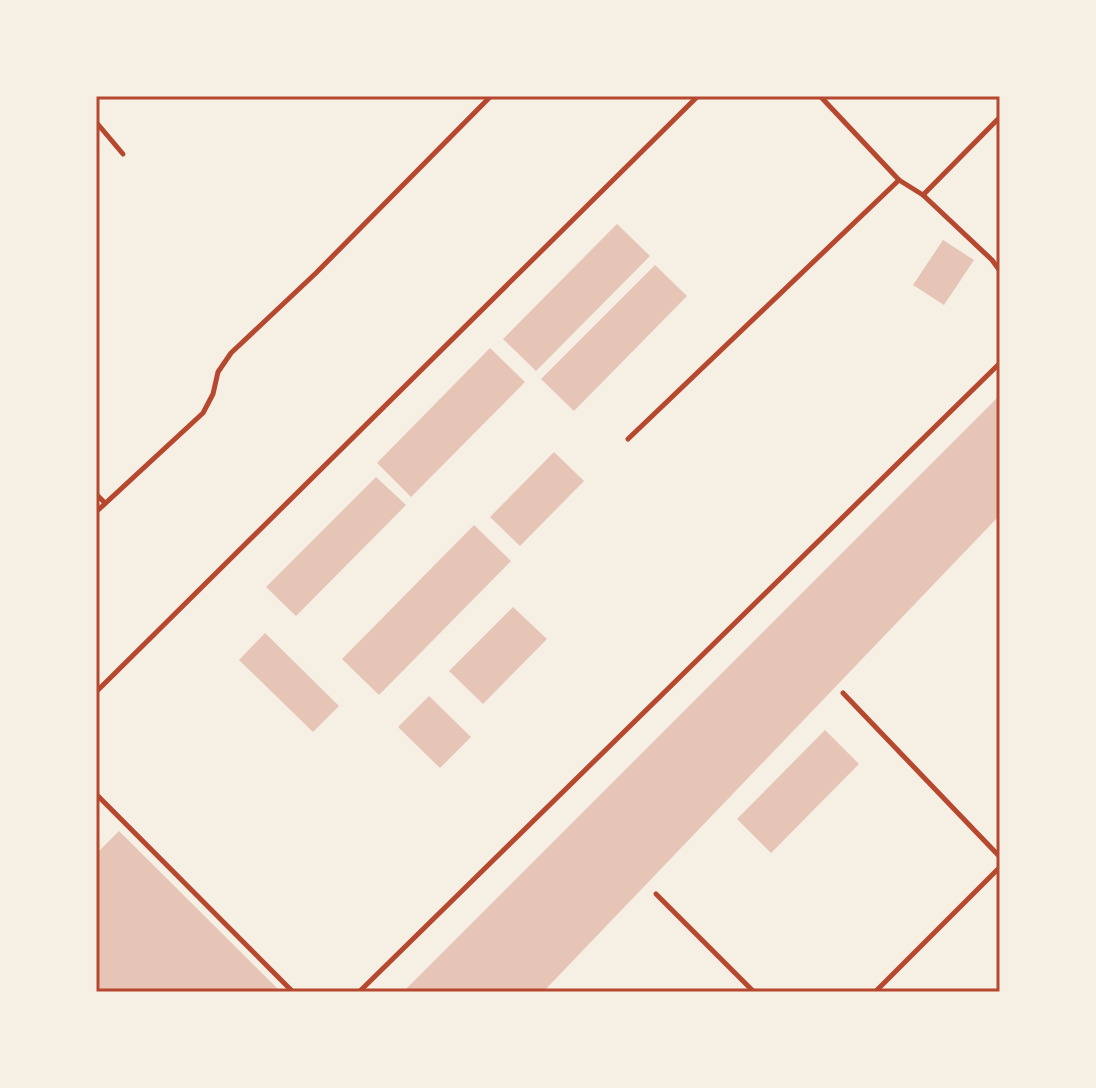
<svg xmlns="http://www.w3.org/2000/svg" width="1096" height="1088" viewBox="0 0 1096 1088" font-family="'Work Sans',sans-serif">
  <rect width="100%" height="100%" fill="#f6efe4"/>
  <g fill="#e6c5b7">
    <path d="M 617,224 L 650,256 L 536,371 L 503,339 Z"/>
    <path d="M 943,240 L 974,260 L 944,305 L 913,285 Z"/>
    <path d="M 655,265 L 687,296 L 574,411 L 541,379 Z"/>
    <path d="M 490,348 L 525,382 L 411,497 L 377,463 Z"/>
    <path d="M 1000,395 L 1000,515 L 543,992 L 403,992 Z"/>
    <path d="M 554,452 L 584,481 L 520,546 L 490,517 Z"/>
    <path d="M 376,477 L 406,505 L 296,616 L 266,587 Z"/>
    <path d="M 474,525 L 511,561 L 379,695 L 342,659 Z"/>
    <path d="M 513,607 L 547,639 L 483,704 L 449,671 Z"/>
    <path d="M 265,633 L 339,706 L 313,732 L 239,660 Z"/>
    <path d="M 429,696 L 471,737 L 440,768 L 398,727 Z"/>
    <path d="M 825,730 L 859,764 L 771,853 L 737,819 Z"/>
    <path d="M 119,831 L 281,992 L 96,992 L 96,854 Z"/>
  </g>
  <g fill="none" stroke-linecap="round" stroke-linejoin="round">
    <g stroke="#b5482f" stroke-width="5">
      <path d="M 820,96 L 899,180 L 923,195 L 992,260 L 1000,271"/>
      <path d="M 96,122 L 123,154"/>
      <path d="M 923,195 L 1000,117"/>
      <path d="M 628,439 L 899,180"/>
      <path d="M 96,494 L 105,503"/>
      <path d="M 96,512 L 203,413 L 213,394 L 218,372 L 231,353 L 316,273 L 491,96"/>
      <path d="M 96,692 L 698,96"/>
      <path d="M 843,693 L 1000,857"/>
      <path d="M 96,794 L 293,992"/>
      <path d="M 656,894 L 754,992"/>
      <path d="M 359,992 L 1000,363"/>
      <path d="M 875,992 L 1000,867"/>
    </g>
  </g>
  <rect width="1096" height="1088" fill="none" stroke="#f6efe4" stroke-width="196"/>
  <rect x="98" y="98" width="900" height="892" fill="none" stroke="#b5482f" stroke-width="3"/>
</svg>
